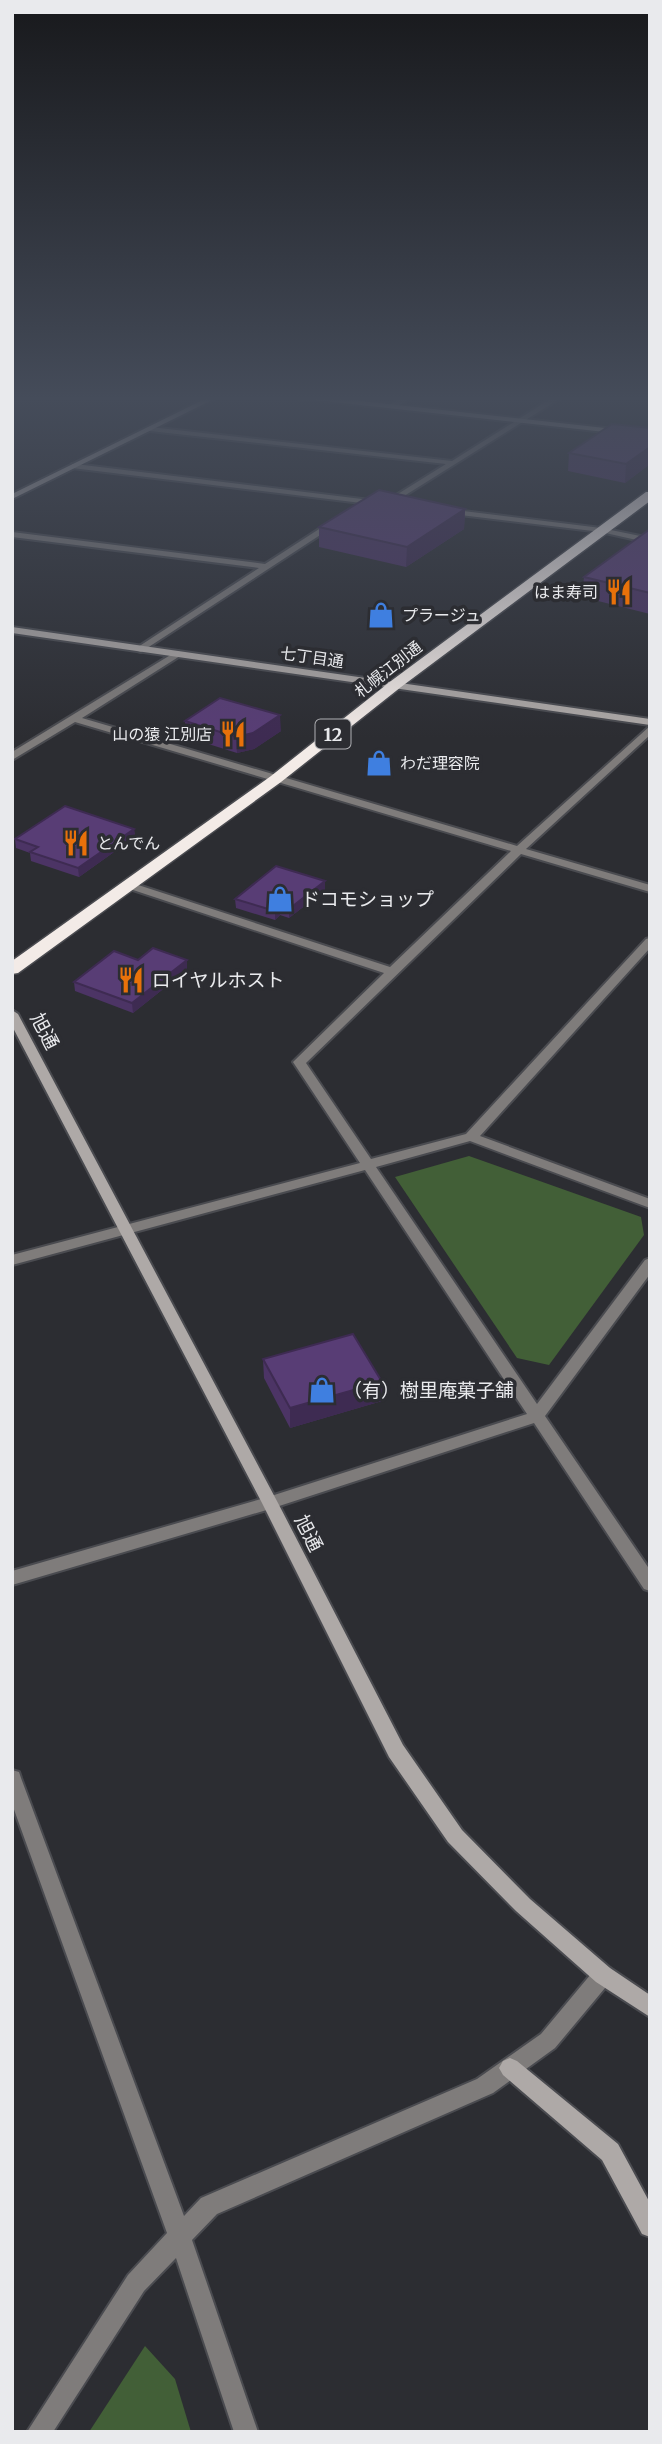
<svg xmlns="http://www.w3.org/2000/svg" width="662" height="2444" viewBox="0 0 662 2444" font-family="Merriweather,'Noto Sans JP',serif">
  <rect width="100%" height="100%" fill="#2c2d32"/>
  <g fill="#425f37">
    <path d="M 469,1156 L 641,1217 L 644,1235 L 549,1365 L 517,1358 L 395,1177 Z"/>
    <path d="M 145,2346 L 175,2379 L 191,2432 L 89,2432 Z"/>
  </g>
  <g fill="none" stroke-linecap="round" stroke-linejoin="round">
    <g stroke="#4a4b50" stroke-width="4">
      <g id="street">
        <path d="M 405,396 L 414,396 L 395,408 L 388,406 Z"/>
        <path d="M 555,396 L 564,396 L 388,506 L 384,504 L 385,502 L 446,464 L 150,431 L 146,429 L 150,427 L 452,461 Z"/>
        <path d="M 75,464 L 378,501 L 382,503 L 378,505 L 72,468 L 72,464 Z"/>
        <path d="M 447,509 L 601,528 L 650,538 L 650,543 L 601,532 L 444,513 L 444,509 Z"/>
        <path d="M 330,522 L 337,524 L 141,652 L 138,651 L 138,647 L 259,568 L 12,537 L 12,532 L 265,564 Z"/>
        <path d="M 177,651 L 180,652 L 180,656 L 82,718 L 517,846 L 650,726 L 650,735 L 526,849 L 650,885 L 650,892 L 521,854 L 306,1063 L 371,1159 L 466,1134 L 646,939 L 650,938 L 650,948 L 480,1136 L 650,1199 L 650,1208 L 470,1141 L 376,1167 L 537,1404 L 645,1260 L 650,1258 L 650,1274 L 545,1416 L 650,1570 L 650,1591 L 644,1589 L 534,1423 L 270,1509 L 12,1585 L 12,1571 L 268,1497 L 527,1414 L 365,1170 L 12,1265 L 12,1255 L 360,1163 L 293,1062 L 384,973 L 124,887 L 124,883 L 132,883 L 390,967 L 511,851 L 75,722 L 12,760 L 12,752 Z"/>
        <path d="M 12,1770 L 19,1772 L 21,1778 L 184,2216 L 201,2198 L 477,2079 L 541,2034 L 596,1968 L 603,1966 L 610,1968 L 613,1975 L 610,1982 L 555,2048 L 493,2093 L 217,2214 L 192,2240 L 258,2432 L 234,2432 L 176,2258 L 144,2291 L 53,2432 L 27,2432 L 128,2275 L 167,2233 L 12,1804 Z"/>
      </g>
    </g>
    <g stroke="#4a4b50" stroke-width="4">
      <g id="secondary">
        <path d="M 211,396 L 220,396 L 12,499 L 12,494 Z"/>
        <path d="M 294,396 L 316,396 L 650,433 L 650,437 L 297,398 Z"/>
        <path d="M 12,627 L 650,719 L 650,725 L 12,633 Z"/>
        <path d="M 12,1010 L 18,1014 L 278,1503 L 403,1745 L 462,1830 L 530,1899 L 610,1968 L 650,1995 L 650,2017 L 596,1982 L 516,1911 L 448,1842 L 389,1757 L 262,1503 L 12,1026 Z"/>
        <path d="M 510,2058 L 517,2061 L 618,2144 L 650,2203 L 650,2237 L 642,2234 L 602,2160 L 503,2075 L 499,2068 L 503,2061 Z"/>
      </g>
    </g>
    <g stroke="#4a4b50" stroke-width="3">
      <path id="highway" d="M 646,492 L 650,492 L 650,501 L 401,687 L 281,782 L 18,973 L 12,974 L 12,961 L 271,776 L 391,681 Z"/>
    </g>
    <use href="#street" fill="#7f7c7b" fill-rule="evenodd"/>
    <use href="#secondary" fill="#aea9a7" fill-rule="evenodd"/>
    <use href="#highway" fill="#f3ebe7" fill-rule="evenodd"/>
  </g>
  <g fill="#4c3465">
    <path d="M 650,428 L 650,464 L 625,483 L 568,471 L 569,453 Z"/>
    <path d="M 465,509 L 464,529 L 406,567 L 319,547 L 319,527 Z"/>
    <path d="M 650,529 L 650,614 L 582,597 L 584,577 Z"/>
    <path d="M 185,721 L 281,731 L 254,749 L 237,753 L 186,737 Z"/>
    <path d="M 134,829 L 135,837 L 79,877 L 31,861 L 30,853 L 16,848 L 15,839 Z"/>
    <path d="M 325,881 L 325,890 L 289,918 L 280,915 L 275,920 L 236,908 L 235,899 Z"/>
    <path d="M 138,960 L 187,970 L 133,1013 L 75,991 L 74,982 Z"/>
    <path d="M 263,1359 L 382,1382 L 382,1401 L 290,1428 L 264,1378 Z"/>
  </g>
  <g fill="#3e2b52">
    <path d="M 650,447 L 650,464 L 625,483 L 626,464 Z"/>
    <path d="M 465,509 L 464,529 L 406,567 L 407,547 Z"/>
    <path d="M 280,715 L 281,731 L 254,749 L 237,753 L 236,737 Z"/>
    <path d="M 134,829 L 135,837 L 79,877 L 78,868 Z"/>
    <path d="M 325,881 L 325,890 L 289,918 L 289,909 Z"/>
    <path d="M 279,906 L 280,915 L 275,920 L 275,911 Z"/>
    <path d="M 187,960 L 187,970 L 133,1013 L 132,1003 Z"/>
    <path d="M 382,1382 L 382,1401 L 290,1428 L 290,1408 Z"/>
  </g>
  <g fill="#583d75" stroke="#3e2b52" stroke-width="2">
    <path d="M 612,424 L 650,428 L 650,447 L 626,464 L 569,453 Z"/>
    <path d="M 379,490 L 465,509 L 407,547 L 319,527 Z"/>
    <path d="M 650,529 L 650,593 L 584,577 Z"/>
    <path d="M 220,698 L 280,715 L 253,733 L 236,737 L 185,721 Z"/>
    <path d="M 65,806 L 134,829 L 78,868 L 30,852 L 38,847 L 15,839 Z"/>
    <path d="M 276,866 L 325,881 L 289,909 L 279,906 L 275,911 L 235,899 Z"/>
    <path d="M 153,948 L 187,960 L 132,1003 L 74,982 L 114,951 L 138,960 Z"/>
    <path d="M 353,1334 L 382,1382 L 290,1408 L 263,1359 Z"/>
  </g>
  <linearGradient id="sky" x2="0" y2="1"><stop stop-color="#18191c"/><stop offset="0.54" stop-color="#454c5a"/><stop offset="1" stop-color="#454c5a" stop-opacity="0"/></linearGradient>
  <rect width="662" height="738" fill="url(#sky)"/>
  <defs>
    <g id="restaurant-bare" transform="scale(2.1)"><path d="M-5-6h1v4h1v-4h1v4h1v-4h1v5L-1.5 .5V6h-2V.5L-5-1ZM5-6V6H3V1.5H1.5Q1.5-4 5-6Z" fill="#e8710a" stroke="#2c2d32" stroke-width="2.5" paint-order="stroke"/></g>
    <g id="shop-bare" transform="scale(2.1)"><path d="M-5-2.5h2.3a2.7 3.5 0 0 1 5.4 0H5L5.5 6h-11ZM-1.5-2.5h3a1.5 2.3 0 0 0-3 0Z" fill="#3f7fe0" stroke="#2c2d32" stroke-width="2.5" paint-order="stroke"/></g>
  </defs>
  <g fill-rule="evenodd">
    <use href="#restaurant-bare" x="619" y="592"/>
    <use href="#shop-bare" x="381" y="615"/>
    <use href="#restaurant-bare" x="233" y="734"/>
    <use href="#shop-bare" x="379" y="763"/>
    <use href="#restaurant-bare" x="76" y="843"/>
    <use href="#shop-bare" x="280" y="899"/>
    <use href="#restaurant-bare" x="131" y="980"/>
    <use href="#shop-bare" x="322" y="1390"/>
  </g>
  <g text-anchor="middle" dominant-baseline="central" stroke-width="7" stroke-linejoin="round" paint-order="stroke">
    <g font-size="16" fill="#e9eaed" stroke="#2c2d32" text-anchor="start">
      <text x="598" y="592" text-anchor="end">はま寿司</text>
      <text x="402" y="615">プラージュ</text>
      <text x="212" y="734" text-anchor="end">山の猿 江別店</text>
      <text x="400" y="763">わだ理容院</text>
      <text x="97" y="843">とんでん</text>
    </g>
    <g font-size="16" fill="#e9eaed" stroke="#2c2d32">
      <text transform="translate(312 657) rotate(8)">七丁目通</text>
      <text transform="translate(388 669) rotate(-38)">札幌江別通</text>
    </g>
    <rect fill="#2c2d32" stroke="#b0b1b5" stroke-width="2" x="315.5" y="719.5" width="35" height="29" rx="5"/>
    <g font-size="18" font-weight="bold" fill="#e9eaed">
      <text x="333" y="734">12</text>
    </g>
    <g font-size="19" fill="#e9eaed" stroke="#2c2d32" text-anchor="start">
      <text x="301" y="899">ドコモショップ</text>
      <text x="152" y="980">ロイヤルホスト</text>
      <text x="343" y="1390">（有）樹里庵菓子舗</text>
    </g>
    <g font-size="19" fill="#e9eaed" stroke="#2c2d32">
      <text transform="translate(45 1031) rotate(62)">旭通</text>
      <text transform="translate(309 1533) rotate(63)">旭通</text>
    </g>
  </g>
  <rect width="662" height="2444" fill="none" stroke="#e9eaed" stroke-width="28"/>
</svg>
